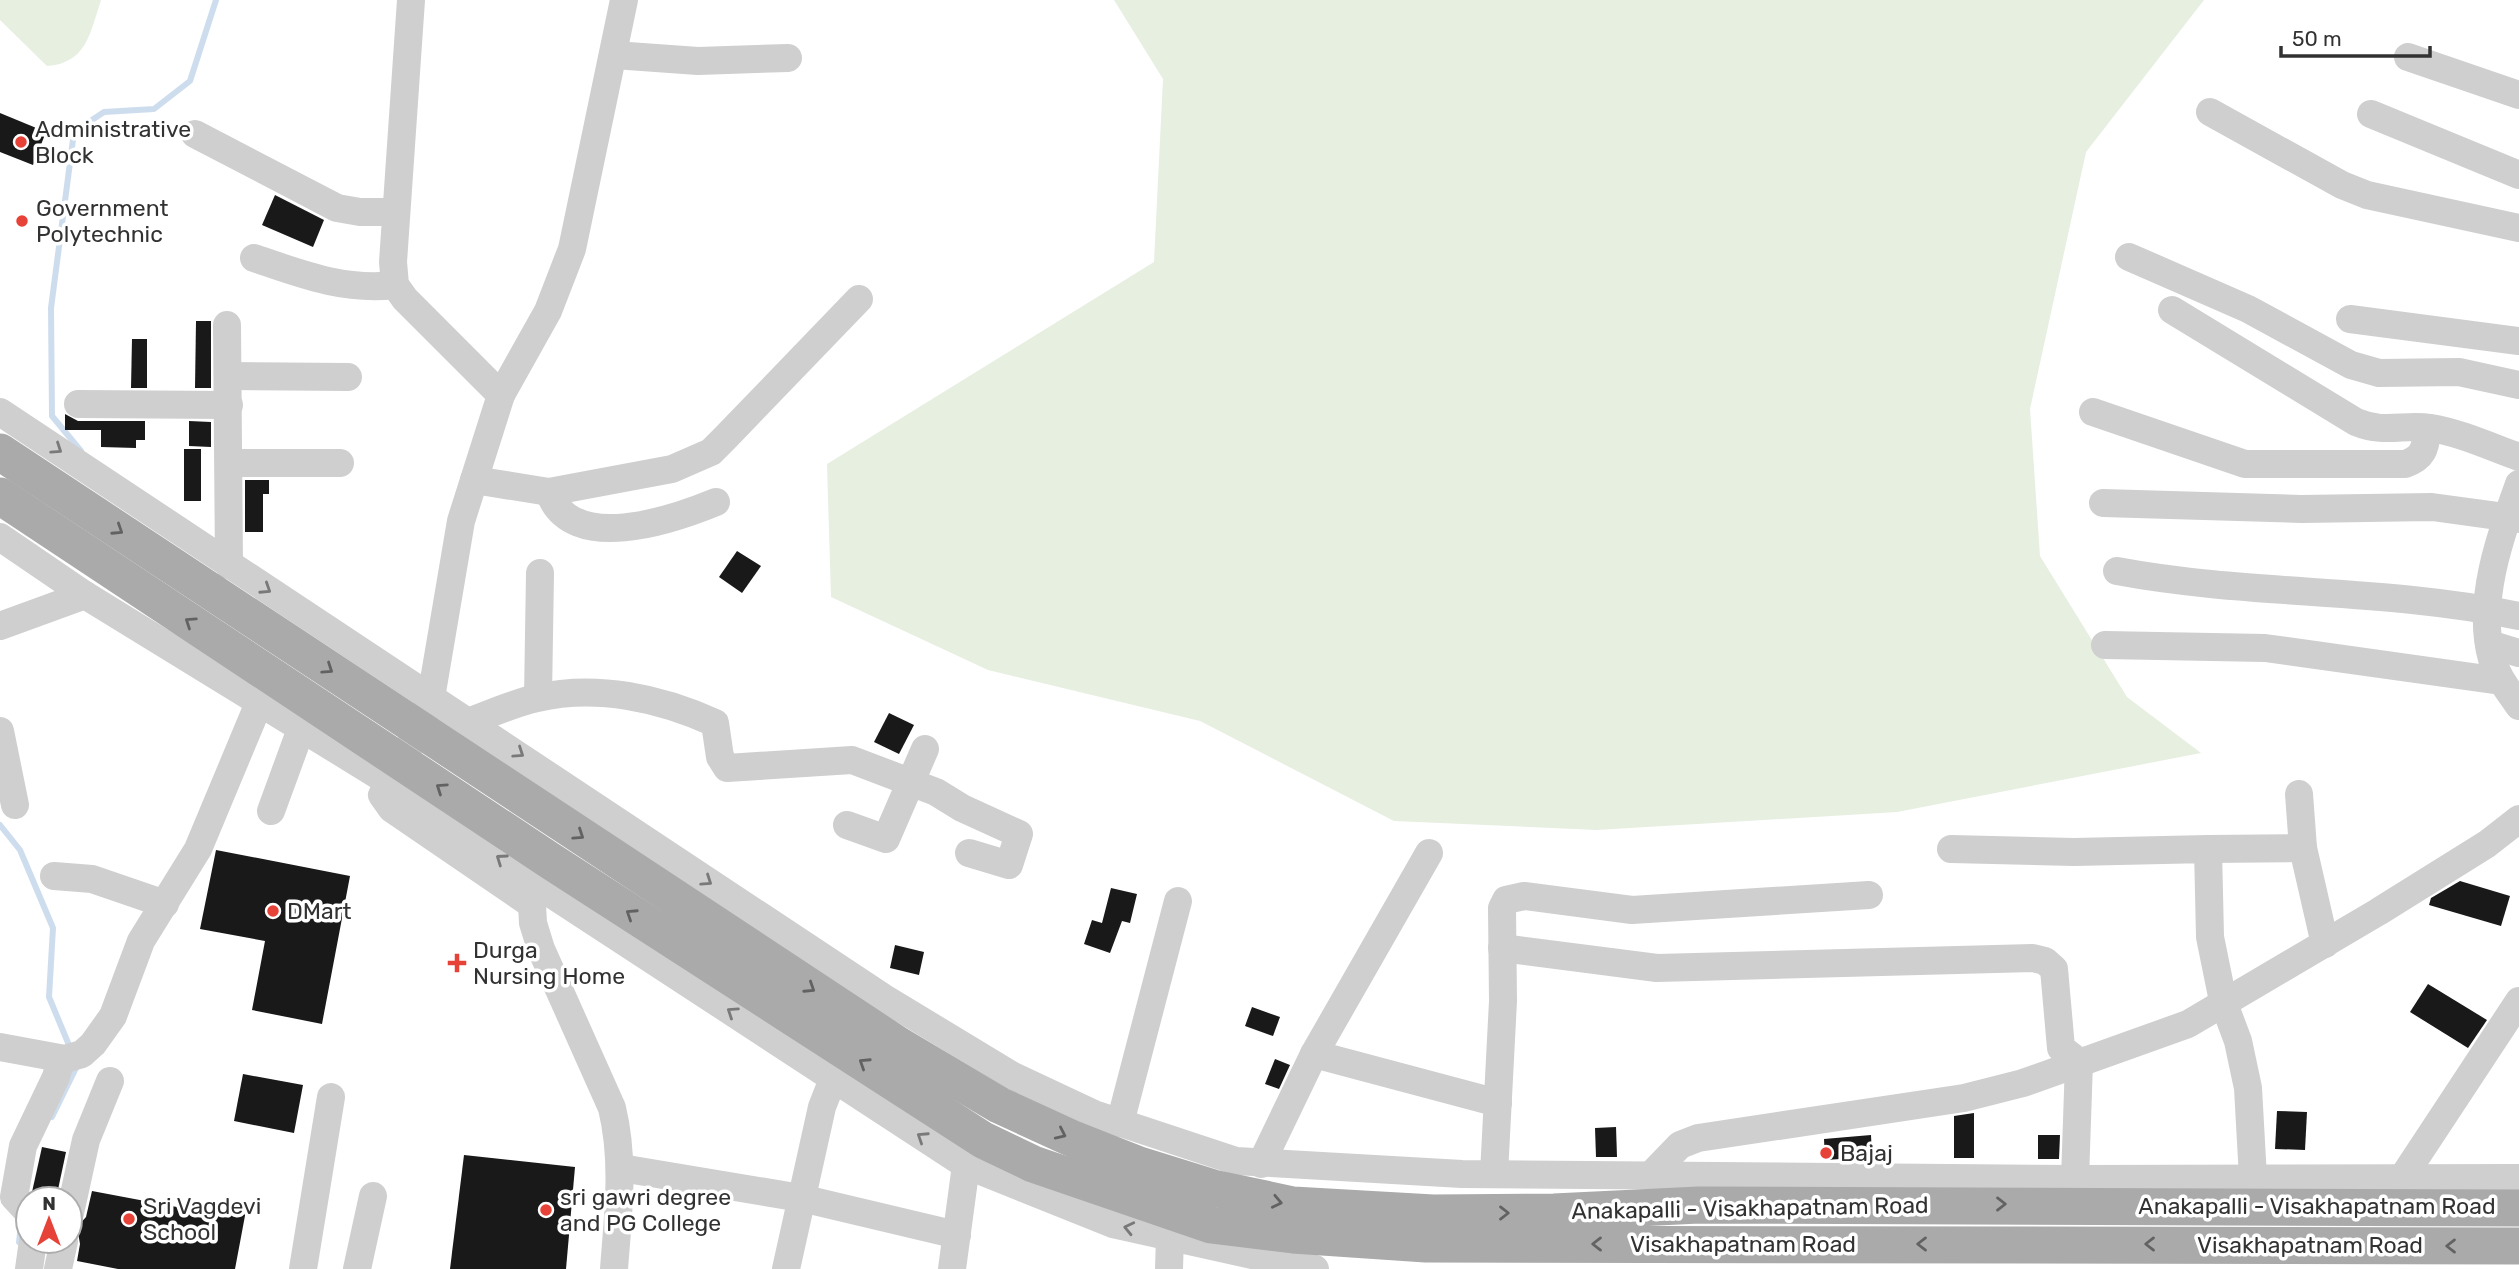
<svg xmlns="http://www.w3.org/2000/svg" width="2519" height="1269" viewBox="0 0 2519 1269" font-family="Rubik,sans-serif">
  <rect width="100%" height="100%" fill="#fff"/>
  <g fill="#e7efe1">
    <path d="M 0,0 L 101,0 C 90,33 87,63 47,66 L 0,20 Z"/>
    <path d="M 1114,0 L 2204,0 L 2086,152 L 2030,409 L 2040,556 L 2127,697 L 2201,753 L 1897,812 L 1597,830 L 1394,821 L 1200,721 L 988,670 L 831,597 L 827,464 L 1154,262 L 1163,79 Z"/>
  </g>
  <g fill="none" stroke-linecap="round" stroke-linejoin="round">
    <g stroke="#ceddee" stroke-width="6">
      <path d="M 81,451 L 52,416 L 51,308 L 74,132 L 104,112 L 154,109 L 190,81 L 216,0"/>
      <path d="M 0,825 L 20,850 L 53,928 L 49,997 L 71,1050"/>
      <path d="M 52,1117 L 76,1068 L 74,1063"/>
      <path d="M 19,1242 L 22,1216"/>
    </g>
  </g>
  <g fill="#191919">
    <path d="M 0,113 L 46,132 L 33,165 L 0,152 Z"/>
    <path d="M 275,195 L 324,220 L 313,247 L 262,225 Z"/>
    <path d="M 196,321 L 211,321 L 211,388 L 195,388 Z"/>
    <path d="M 132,339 L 147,339 L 147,388 L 131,388 Z"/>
    <path d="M 65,414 L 78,421 L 145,421 L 145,440 L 136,440 L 136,448 L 101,447 L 101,430 L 65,430 Z"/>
    <path d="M 189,421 L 211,422 L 211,447 L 189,446 Z"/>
    <rect x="184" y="449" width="17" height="52"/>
    <path d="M 245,480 L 269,480 L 269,494 L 263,494 L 263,532 L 245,532 Z"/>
    <path d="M 737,551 L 761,566 L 742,593 L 719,577 Z"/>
    <path d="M 889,713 L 914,725 L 899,754 L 874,742 Z"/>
    <path d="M 216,850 L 350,876 L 322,1024 L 252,1010 L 265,941 L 200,929 Z"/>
    <path d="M 2460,881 L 2510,896 L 2501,926 L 2429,905 L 2431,898 Z"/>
    <path d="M 1111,888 L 1137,894 L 1130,923 L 1122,921 L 1110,953 L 1084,944 L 1092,920 L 1102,923 Z"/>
    <path d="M 895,945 L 924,952 L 919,975 L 890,968 Z"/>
    <path d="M 2428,984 L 2487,1020 L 2468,1048 L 2410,1012 Z"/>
    <path d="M 1252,1007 L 1280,1017 L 1273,1036 L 1245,1026 Z"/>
    <path d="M 1275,1059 L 1290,1065 L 1279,1089 L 1265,1084 Z"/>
    <path d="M 243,1074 L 303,1085 L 294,1133 L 234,1121 Z"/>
    <path d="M 2277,1111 L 2307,1112 L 2305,1150 L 2275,1149 Z"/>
    <path d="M 1974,1113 L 1974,1158 L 1954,1158 L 1954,1116 Z"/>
    <path d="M 1616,1127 L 1617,1157 L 1596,1157 L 1595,1128 Z"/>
    <path d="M 1871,1135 L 1872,1157 L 1825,1160 L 1824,1139 Z"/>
    <path d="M 2038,1135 L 2060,1135 L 2059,1159 L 2038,1159 Z"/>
    <path d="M 42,1147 L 66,1152 L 56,1199 L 39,1199 L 32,1192 Z"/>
    <path d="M 464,1155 L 575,1167 L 566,1269 L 450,1269 Z"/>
    <path d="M 92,1191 L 214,1214 L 216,1200 L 247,1205 L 235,1269 L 118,1269 L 77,1261 L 80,1244 L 77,1227 L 86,1217 Z"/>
  </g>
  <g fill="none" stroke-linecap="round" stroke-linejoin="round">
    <g stroke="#cfcfcf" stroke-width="28">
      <path d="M 411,0 L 393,262 L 395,285 L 405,299 L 501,395"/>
      <path d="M 614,55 L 698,61 L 788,58"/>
      <path d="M 2408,57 L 2519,95"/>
      <path d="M 2210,112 L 2342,185 L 2367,195 L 2519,228"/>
      <path d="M 2371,114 L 2519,175"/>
      <path d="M 195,134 L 337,208 L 360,212 L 396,212"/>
      <path d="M 2129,257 L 2248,309 L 2351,365 L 2379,373 L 2459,372 L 2519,385"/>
      <path d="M 254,258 C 301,274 344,291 395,285"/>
      <path d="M 2172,310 L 2356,422 C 2385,434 2403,424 2431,428 C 2461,433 2491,447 2519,457"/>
      <path d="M 2350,319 L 2519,341"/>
      <path d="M 227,325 L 229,565"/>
      <path d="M 228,376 L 348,377"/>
      <path d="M 78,404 L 229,405"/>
      <path d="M 0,412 L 884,998 L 1013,1076 L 1094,1114 L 1236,1161 L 1462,1174 L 2075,1179 L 2519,1178"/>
      <path d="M 2093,412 L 2245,464 L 2405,464 C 2425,457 2425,447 2428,428"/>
      <path d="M 231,463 L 340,463"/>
      <path d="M 474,480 L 549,492 L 672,469 L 711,452 L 725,438 L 859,299"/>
      <path d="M 2519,484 C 2500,536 2476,604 2492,659 C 2497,677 2509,691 2519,706"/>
      <path d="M 549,492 C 571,555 672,520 716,502"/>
      <path d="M 2103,503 L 2301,509 L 2432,507 L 2519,519"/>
      <path d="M 0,537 L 85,595 L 389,782 L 530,880 L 966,1165 L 1113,1224 L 1315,1269"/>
      <path d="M 2117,571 C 2250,596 2387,588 2519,616"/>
      <path d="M 0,626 L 85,595"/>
      <path d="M 2489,644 L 2519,653"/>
      <path d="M 2105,645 L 2265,648 L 2501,681"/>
      <path d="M 538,697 L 540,573"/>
      <path d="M 471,721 C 492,713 514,703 537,698 C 596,684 660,698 715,723 L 720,757 L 727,768 L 852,760 L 936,792 L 962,808 L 1019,834 L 1009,865 L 969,853"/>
      <path d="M 0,731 L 15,805"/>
      <path d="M 2299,794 L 2303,848 L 2325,944"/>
      <path d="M 271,811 L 301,729"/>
      <path d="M 847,825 L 886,839 L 925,749"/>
      <path d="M 1951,849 L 2074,852 L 2208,849 L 2210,937 L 2223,1001 L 2238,1041 L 2248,1088 L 2253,1178"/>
      <path d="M 2208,849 L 2303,848"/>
      <path d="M 54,876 L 92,879 L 165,904"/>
      <path d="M 531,886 L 533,923 L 541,949 L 612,1108 C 625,1162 618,1215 614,1269"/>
      <path d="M 531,904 L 392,809 L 382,795 L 419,729 L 431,698 L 461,521 L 501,395 L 548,311 L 572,249 L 624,0"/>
      <path d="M 1502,948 L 1657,968 L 2033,958 L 2045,961 L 2054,969 L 2061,1048 L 2079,1062 L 2075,1179"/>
      <path d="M 0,1047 L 65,1059 L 82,1054 L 93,1044 L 113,1016 L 141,941 L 198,849 L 259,703"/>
      <path d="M 1314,1054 L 1498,1103"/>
      <path d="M 1120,1123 L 1178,901"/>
      <path d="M 1261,1164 L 1314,1054 L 1429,853"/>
      <path d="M 621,1168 L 801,1198 L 957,1235"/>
      <path d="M 1494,1174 L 1503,1001 L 1502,908 L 1506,900 L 1524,896 L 1632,910 L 1869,895"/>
      <path d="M 1651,1175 L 1680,1145 L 1698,1138 L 1964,1098 L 2023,1083 L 2188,1024 L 2378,912 L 2487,844 L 2519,819"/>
      <path d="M 2403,1177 L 2519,1001"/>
      <path d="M 28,1212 L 14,1197 L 23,1146 L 56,1077 L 61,1059"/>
      <path d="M 70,1213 L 86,1140 L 110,1081"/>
      <path d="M 29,1269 L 33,1241"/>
      <path d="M 58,1269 L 64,1241"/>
      <path d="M 303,1269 L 331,1097"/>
      <path d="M 357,1269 L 373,1196"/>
      <path d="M 786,1269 L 822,1107 L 833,1079"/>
      <path d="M 952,1269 L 966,1165"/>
      <path d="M 1169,1269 L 1170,1237"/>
    </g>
    <g stroke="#aaa" stroke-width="37">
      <path d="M 0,452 L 898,1045 L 999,1105 L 1073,1139 L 1139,1165 L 1213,1188 L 1293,1205 L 1433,1213 L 1554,1212 L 1699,1205 L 2519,1208"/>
      <path d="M 0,496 L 549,860 L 983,1140 L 1033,1164 L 1211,1225 L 1293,1235 L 1426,1244 L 2519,1246"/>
    </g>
  </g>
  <defs><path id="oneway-chevron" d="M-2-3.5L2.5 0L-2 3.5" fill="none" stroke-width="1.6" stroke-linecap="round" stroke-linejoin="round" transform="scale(1.75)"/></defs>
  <g stroke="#797979">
    <use href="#oneway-chevron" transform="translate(57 449) rotate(34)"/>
    <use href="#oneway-chevron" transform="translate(266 589) rotate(33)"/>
    <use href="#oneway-chevron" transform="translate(519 753) rotate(34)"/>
    <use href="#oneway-chevron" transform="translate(501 859) rotate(-145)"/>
    <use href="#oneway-chevron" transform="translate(707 881) rotate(34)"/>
    <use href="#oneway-chevron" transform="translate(732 1012) rotate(-146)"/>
    <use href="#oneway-chevron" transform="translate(922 1137) rotate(-147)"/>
    <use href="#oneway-chevron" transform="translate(1129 1228) rotate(-167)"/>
  </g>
  <g stroke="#626262">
    <use href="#oneway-chevron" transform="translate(118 530) rotate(33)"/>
    <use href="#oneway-chevron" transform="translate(190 622) rotate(-146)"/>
    <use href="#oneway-chevron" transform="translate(328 669) rotate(34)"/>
    <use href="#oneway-chevron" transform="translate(441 788) rotate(-146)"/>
    <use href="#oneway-chevron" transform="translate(579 835) rotate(34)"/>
    <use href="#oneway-chevron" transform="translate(631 914) rotate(-147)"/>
    <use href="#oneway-chevron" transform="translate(810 988) rotate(33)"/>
    <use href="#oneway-chevron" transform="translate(864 1063) rotate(-147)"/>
    <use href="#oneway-chevron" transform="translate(1061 1134) rotate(25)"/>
    <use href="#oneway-chevron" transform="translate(1277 1202) rotate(12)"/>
    <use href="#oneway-chevron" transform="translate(2001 1204)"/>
    <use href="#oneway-chevron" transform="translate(1504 1213)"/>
    <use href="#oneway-chevron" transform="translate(1597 1244) rotate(180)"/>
    <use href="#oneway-chevron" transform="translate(1922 1244) rotate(180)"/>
    <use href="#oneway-chevron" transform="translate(2150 1244) rotate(180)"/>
    <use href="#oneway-chevron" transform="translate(2451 1246) rotate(-180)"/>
  </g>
  <g fill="#e64238" stroke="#fff" stroke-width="2.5">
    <circle cx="21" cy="142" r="7"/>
    <circle cx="22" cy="221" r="7"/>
    <circle cx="273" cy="911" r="7"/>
    <path d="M453.5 952.5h7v7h7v7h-7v7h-7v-7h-7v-7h7z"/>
    <circle cx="1826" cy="1153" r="7"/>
    <circle cx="546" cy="1210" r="7"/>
    <circle cx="129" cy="1219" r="7"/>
  </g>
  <g text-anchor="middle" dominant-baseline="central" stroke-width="7" stroke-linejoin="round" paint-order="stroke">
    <g font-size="23" fill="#323232" stroke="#fff" text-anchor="start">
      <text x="35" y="129">Administrative<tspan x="35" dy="26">Block</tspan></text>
      <text x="36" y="208">Government<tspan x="36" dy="26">Polytechnic</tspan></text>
      <text x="287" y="911">DMart</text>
      <text x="473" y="950">Durga<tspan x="473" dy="26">Nursing Home</tspan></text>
      <text x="1840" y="1153">Bajaj</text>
      <text x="560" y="1197">sri gawri degree<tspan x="560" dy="26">and PG College</tspan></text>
      <text x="143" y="1206">Sri Vagdevi<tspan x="143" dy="26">School</tspan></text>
    </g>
    <g font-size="23" fill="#323232" stroke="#fff">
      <text x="2317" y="1206">Anakapalli - Visakhapatnam Road</text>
      <text transform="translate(1750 1208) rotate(-1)">Anakapalli - Visakhapatnam Road</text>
      <text x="1743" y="1244">Visakhapatnam Road</text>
      <text x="2310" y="1245">Visakhapatnam Road</text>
    </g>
  </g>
  <g transform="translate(49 1220)"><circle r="33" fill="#ffffff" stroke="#adadad" stroke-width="2"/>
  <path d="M0-5L12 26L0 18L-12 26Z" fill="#e64238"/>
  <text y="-10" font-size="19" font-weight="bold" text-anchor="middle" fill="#323232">N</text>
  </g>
  <path d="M2281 46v10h149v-10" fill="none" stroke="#323232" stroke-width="3.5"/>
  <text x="2292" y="46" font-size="21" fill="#323232" stroke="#ffffff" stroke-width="5" paint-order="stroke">50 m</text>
</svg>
